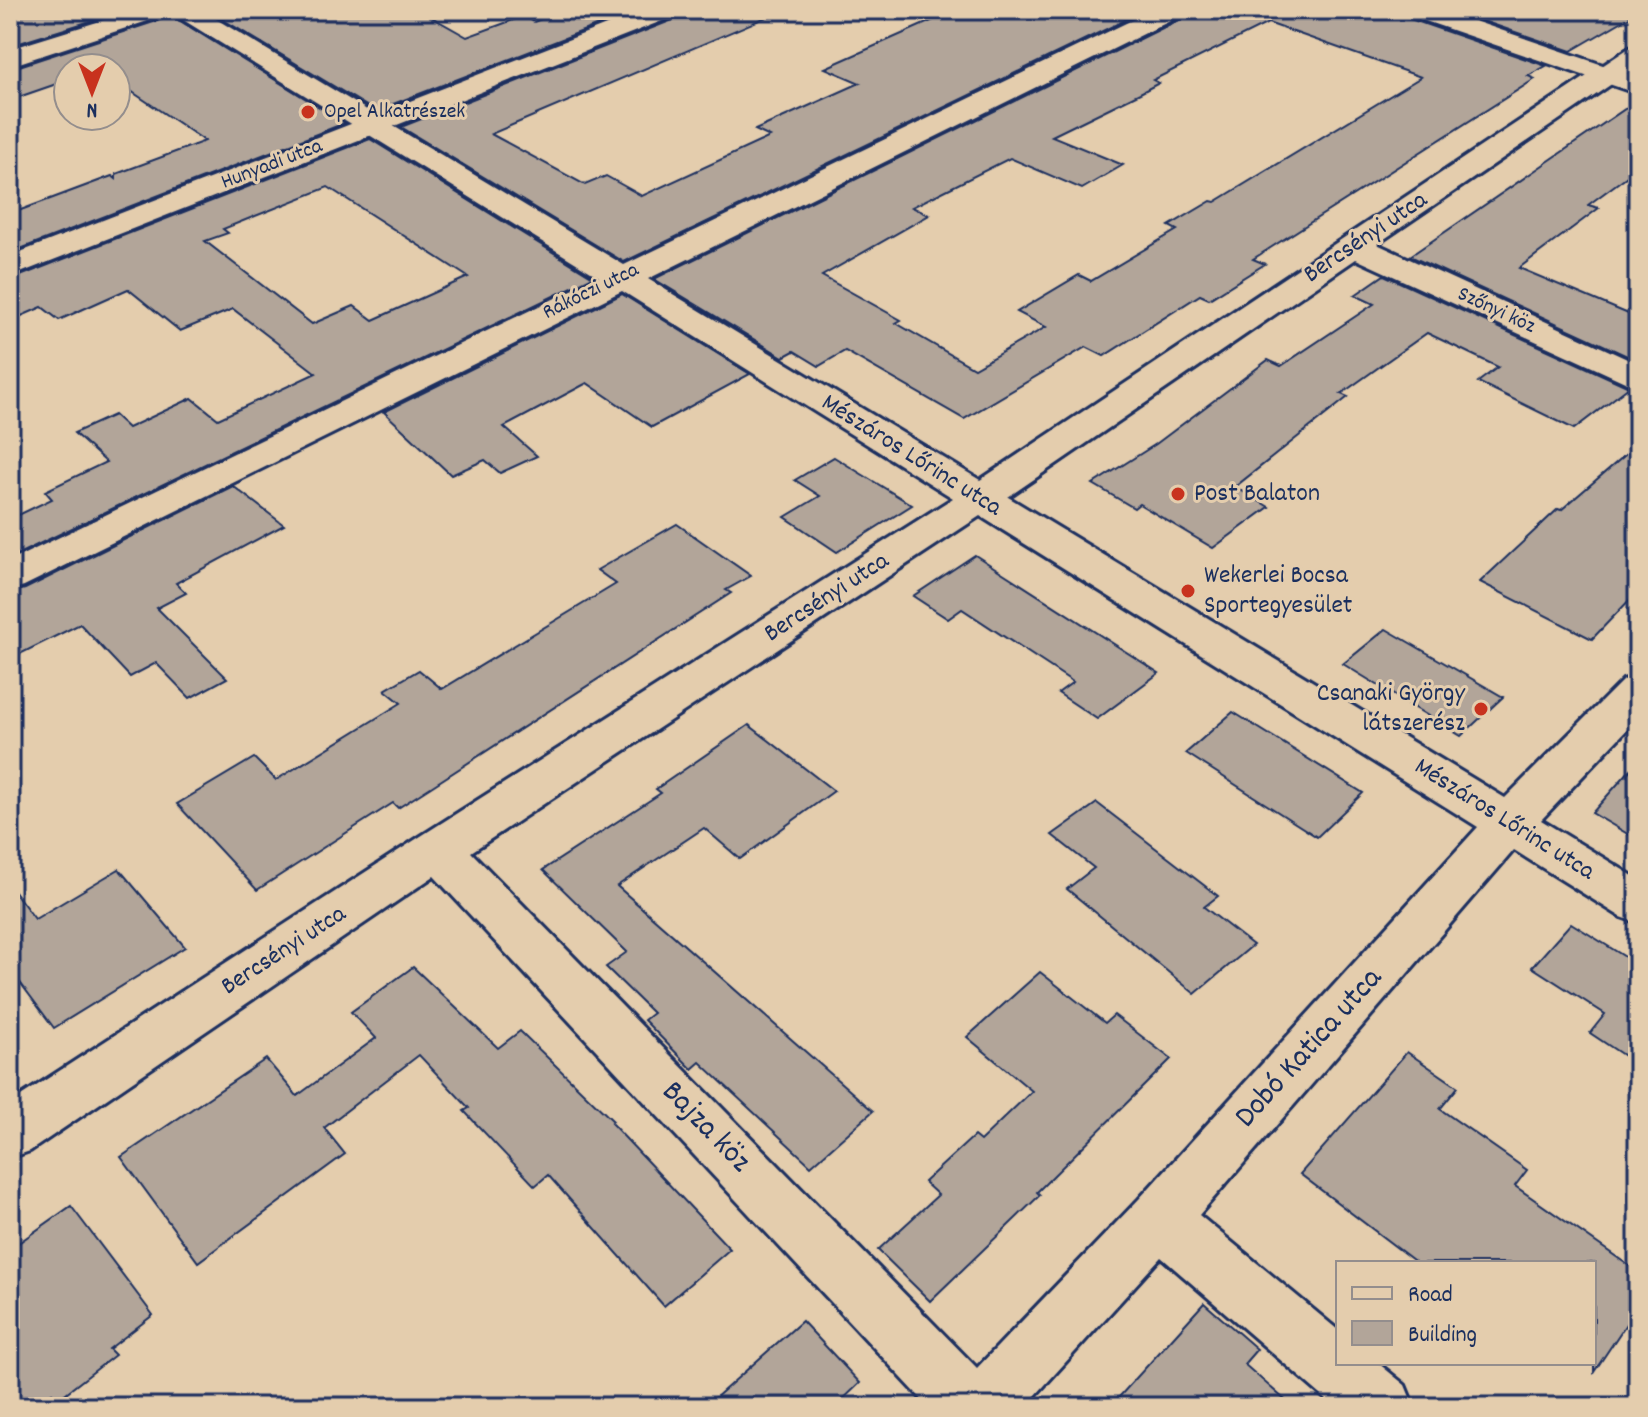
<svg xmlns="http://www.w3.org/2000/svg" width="1648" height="1417" viewBox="0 0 1648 1417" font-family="Dekko,sans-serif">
  <rect width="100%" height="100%" fill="#e4cdad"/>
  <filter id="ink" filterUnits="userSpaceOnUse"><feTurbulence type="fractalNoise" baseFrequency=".0125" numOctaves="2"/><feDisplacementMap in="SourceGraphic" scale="16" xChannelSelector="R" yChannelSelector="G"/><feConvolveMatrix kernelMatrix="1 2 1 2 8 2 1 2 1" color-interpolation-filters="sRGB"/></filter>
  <g filter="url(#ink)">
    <g fill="#b2a599" stroke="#1b2f5e" stroke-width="2" fill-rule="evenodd">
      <path d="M 10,10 L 126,10 L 10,46 Z"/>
      <path d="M 207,10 L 419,10 L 467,37 L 524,16 L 534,22 L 563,10 L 637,10 L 375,111 Z"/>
      <path d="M 684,10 L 783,10 L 491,134 L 585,185 L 606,176 L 642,196 L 770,137 L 755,130 L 860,83 L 825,68 L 956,10 L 1146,10 L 624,262 L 401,127 L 678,18 Z"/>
      <path d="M 1189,10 L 1401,10 L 1407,18 L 1546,66 L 1528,76 L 1535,79 L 1253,259 L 1265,264 L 1209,299 L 1200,295 L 1104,356 L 1086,347 L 964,419 L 845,351 L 819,366 L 794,351 L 783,357 L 654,279 L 1183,18 ZM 1268,23 L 1421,77 L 1215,202 L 1211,201 L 1169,226 L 1177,230 L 1091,281 L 1079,275 L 1017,312 L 1046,327 L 974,368 L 896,323 L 901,320 L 822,276 L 929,215 L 912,207 L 1010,158 L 1082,189 L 1123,165 L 1052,136 L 1140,93 L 1159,83 L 1153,80 Z"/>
      <path d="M 1451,10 L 1638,10 L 1638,12 L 1571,51 Z"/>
      <path d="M 172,16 L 345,123 L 10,253 L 10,214 L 112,176 L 116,179 L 116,174 L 205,141 L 116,81 L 116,65 L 106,68 L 68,68 L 68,80 L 10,100 L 10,69 Z"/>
      <path d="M 1638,100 L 1638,168 L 1588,205 L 1599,208 L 1519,268 L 1638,318 L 1638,361 L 1410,256 Z"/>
      <path d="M 370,139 L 593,277 L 10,558 L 10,519 L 52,499 L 45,491 L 106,462 L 74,433 L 114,415 L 128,428 L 192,398 L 218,419 L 316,373 L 233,309 L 180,331 L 128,289 L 59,320 L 42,307 L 10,321 L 10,280 ZM 328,187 L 468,277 L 373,320 L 354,306 L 312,324 L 205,241 L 228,233 L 223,229 Z"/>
      <path d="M 1384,275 L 1629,387 L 1574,429 L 1478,382 L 1498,367 L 1427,333 L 1341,394 L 1348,397 L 1235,487 L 1269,507 L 1213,548 L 1139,504 L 1134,508 L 1093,484 L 1156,444 L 1268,360 L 1281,366 L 1374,304 L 1355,295 Z"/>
      <path d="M 622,294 L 750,374 L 652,427 L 587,383 L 504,427 L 537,456 L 500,473 L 485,460 L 451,475 L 384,412 Z"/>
      <path d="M 1638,444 L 1638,591 L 1592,639 L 1480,582 L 1558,509 L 1561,510 Z"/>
      <path d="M 834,457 L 912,505 L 837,552 L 785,517 L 820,496 L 795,480 Z"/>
      <path d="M 233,486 L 284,525 L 176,583 L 186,593 L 157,608 L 227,678 L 190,698 L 156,663 L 130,677 L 80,624 L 10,659 L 10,593 L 25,589 Z"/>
      <path d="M 677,524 L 751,576 L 726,590 L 731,593 L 434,785 L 398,808 L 393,803 L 257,890 L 177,804 L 254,758 L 276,780 L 401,703 L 385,690 L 419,670 L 442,689 L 616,584 L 597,570 Z"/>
      <path d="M 975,555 L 1159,673 L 1097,719 L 1058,693 L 1073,682 L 962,609 L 948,619 L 913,596 Z"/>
      <path d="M 1386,629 L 1503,697 L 1461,736 L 1343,664 Z"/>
      <path d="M 1233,712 L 1363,793 L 1317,837 L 1186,753 Z"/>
      <path d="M 749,725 L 834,791 L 740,859 L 704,828 L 617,886 L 873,1111 L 811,1166 L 700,1062 L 692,1069 L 644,1020 L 653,1013 L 606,967 L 627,952 L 543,870 L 661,793 L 656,789 Z"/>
      <path d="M 1638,761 L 1638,840 L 1592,813 Z"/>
      <path d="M 1097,803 L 1218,896 L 1204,907 L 1253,945 L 1195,994 L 1067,889 L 1094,868 L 1052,835 Z"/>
      <path d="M 119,869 L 185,947 L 54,1028 L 10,969 L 10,886 L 35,919 Z"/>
      <path d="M 1571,923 L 1638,965 L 1638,1065 L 1590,1033 L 1605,1014 L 1532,967 Z"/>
      <path d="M 413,967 L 498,1048 L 520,1031 L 613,1121 L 611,1123 L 730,1249 L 664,1306 L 548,1175 L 535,1186 L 464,1111 L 469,1108 L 419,1055 L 324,1128 L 345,1154 L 198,1262 L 121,1157 L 266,1059 L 297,1096 L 376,1038 L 351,1012 Z"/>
      <path d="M 1040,972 L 1105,1023 L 1114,1015 L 1171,1059 L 1037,1192 L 1040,1195 L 930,1301 L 878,1250 L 938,1195 L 924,1182 L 974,1136 L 980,1141 L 1032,1091 L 967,1037 Z"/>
      <path d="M 1407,1052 L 1458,1087 L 1440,1109 L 1527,1170 L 1515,1186 L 1638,1272 L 1638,1306 L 1594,1372 L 1594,1263 L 1417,1263 L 1300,1174 Z"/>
      <path d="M 71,1206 L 153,1315 L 109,1349 L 115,1355 L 57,1400 L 52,1393 L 33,1407 L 10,1407 L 10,1249 Z"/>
      <path d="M 1204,1303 L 1257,1349 L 1244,1364 L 1293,1407 L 1110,1407 Z"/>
      <path d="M 802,1321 L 860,1383 L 835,1407 L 705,1407 Z"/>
    </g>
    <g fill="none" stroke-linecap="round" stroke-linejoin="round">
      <g stroke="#1b2f5e" stroke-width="6">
        <path id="minor" d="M 136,10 L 201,10 L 624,265 L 1153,10 L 1186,10 L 1182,15 L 648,279 L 980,480 L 1629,48 L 1638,46 L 1638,66 L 1377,244 L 1638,364 L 1638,388 L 1356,259 L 1008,497 L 1505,798 L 1623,680 L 1638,676 L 1638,718 L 1541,820 L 1638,879 L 1638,923 L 1621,917 L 1514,850 L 1199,1215 L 1338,1330 L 1338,1363 L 1378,1363 L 1405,1385 L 1414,1407 L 1335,1407 L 1161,1257 L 1025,1407 L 929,1407 L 434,876 L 30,1151 L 10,1158 L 10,1103 L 421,836 L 953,498 L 622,291 L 24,586 L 10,590 L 10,561 L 599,277 L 172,13 L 10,66 L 10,49 ZM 980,516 L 1478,827 L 1139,1199 L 977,1368 L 471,852 Z"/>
      </g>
      <g stroke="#1b2f5e" stroke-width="6">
        <g id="tertiary">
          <path d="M 645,10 L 681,10 L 677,15 L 10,277 L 10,256 Z"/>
          <path d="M 1404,10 L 1442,10 L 1638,77 L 1638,94 L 1408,15 Z"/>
        </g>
      </g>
      <use href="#minor" fill="#e4cdad" fill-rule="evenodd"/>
      <use href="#tertiary" fill="#e4cdad" fill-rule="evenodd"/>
    </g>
  </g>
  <g fill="#c8321e" stroke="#e4cdad" stroke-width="3">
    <circle cx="308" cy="112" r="8"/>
    <circle cx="1178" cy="494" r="8"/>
    <circle cx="1188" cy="591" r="8"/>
    <circle cx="1481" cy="709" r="8"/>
  </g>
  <g text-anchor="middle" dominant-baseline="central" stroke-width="6" stroke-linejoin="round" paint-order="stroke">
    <g font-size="22" fill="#1b2f5e" stroke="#e4cdad" text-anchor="start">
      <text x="324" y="112">Opel Alkatrészek</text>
    </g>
    <g font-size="22" fill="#1b2f5e" stroke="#e4cdad">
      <text transform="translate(272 165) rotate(-21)">Hunyadi utca</text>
      <text transform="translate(591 292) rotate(-26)">Rákóczi utca</text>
      <text transform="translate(1496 311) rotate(25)">Szőnyi köz</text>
    </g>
    <g font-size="26" fill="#1b2f5e" stroke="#e4cdad">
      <text transform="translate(1366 238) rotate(-34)">Bercsényi utca</text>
      <text transform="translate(911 456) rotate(32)">Mészáros Lőrinc utca</text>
      <text transform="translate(827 598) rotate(-33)">Bercsényi utca</text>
      <text transform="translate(1504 820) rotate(32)">Mészáros Lőrinc utca</text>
      <text transform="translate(284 951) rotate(-33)">Bercsényi utca</text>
    </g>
    <g font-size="26" fill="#1b2f5e" stroke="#e4cdad" text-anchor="start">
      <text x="1194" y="494">Post Balaton</text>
      <text x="1204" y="576">Wekerlei Bocsa<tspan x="1204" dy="30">Sportegyesület</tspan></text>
      <text x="1465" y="694" text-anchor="end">Csanaki György<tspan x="1465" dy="30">látszerész</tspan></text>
    </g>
    <g font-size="32" fill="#1b2f5e" stroke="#e4cdad">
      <text transform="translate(1310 1049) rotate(-48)">Dobó Katica utca</text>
      <text transform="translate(705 1128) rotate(46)">Bajza köz</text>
    </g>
  </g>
  <rect width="1648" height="1417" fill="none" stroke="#e4cdad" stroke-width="40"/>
  <rect x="20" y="20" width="1608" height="1377" fill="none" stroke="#1b2f5e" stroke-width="3" filter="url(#ink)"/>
  <rect x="1336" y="1261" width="260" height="104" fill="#e4cdad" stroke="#948e8d" stroke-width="2"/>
  <rect x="1352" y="1287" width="40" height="12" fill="#e4cdad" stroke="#948e8d" stroke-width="2"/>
  <text x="1408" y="1301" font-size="24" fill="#1b2f5e">Road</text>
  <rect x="1352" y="1321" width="40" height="24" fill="#b2a599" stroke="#948e8d" stroke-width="2"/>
  <text x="1408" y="1341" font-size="24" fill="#1b2f5e">Building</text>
  <g transform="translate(92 92) rotate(180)"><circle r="38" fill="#e4cdad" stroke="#948e8d" stroke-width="2"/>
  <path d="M0-6L14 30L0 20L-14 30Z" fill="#c8321e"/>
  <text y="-12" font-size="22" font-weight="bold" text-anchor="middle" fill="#1b2f5e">N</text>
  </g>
</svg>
